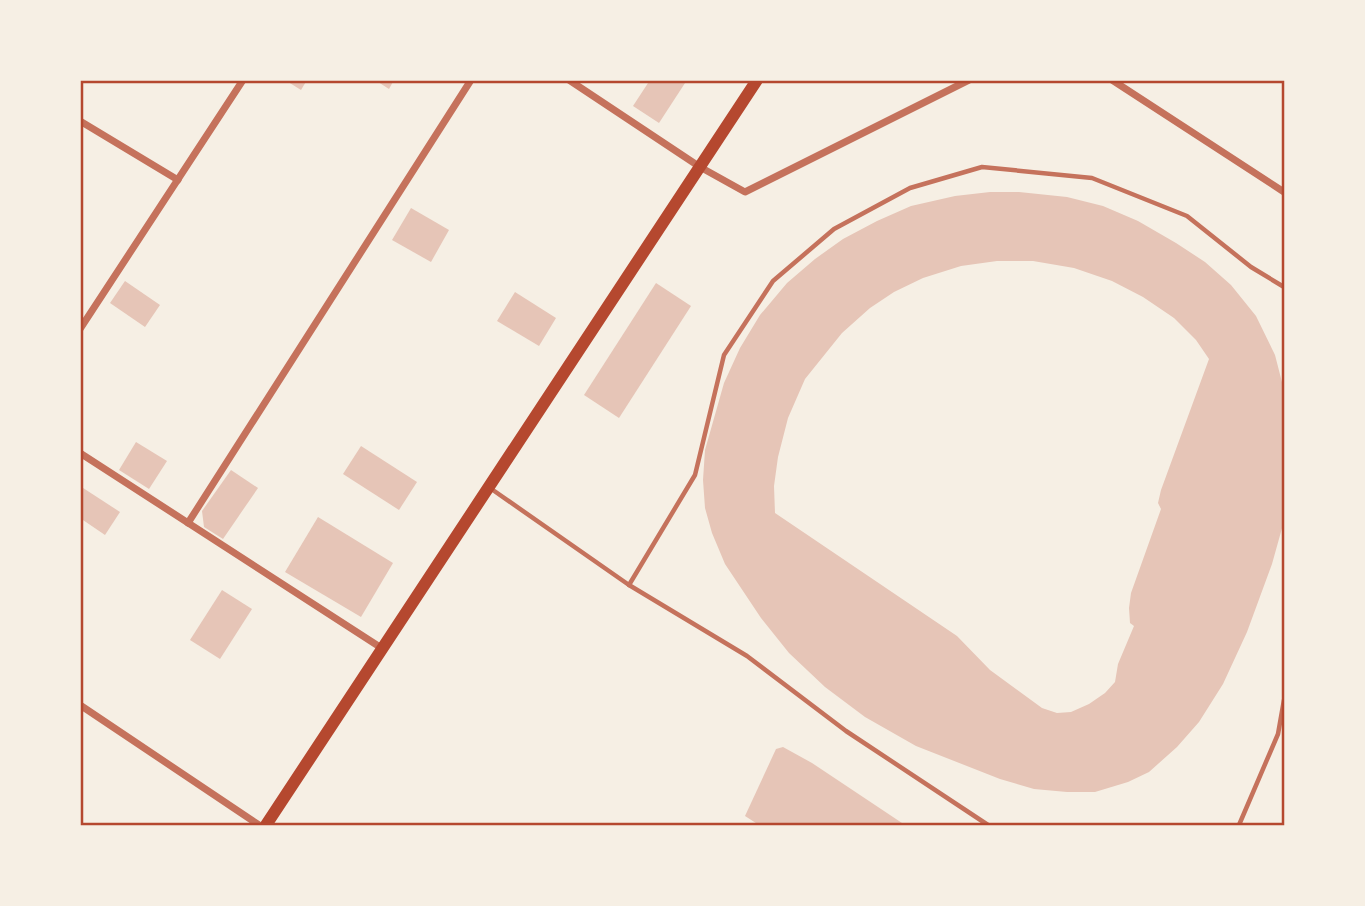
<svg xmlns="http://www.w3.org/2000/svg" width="1365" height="906" viewBox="0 0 1365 906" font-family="'PT Sans Narrow',sans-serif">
  <rect width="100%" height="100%" fill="#f6efe4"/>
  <g fill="#e6c5b7" fill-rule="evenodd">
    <path d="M 285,80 L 307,80 L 301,90 Z"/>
    <path d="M 375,80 L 394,80 L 389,89 Z"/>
    <path d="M 650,80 L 687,80 L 659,123 L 633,106 Z"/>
    <path d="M 990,192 L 1019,192 L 1067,197 L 1103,206 L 1138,221 L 1176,243 L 1205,262 L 1231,285 L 1256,316 L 1275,355 L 1284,390 L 1284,521 L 1272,564 L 1247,632 L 1223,684 L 1199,722 L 1177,747 L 1149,772 L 1128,782 L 1095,792 L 1067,792 L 1034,789 L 1000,779 L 916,746 L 865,717 L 825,687 L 789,653 L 761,618 L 725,564 L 712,533 L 705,508 L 703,480 L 705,450 L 724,383 L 740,348 L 760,315 L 787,283 L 815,259 L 843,239 L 877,221 L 911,206 L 955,196 ZM 997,261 L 1033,261 L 1074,268 L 1112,281 L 1143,297 L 1174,318 L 1196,340 L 1209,359 L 1161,490 L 1158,503 L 1161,509 L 1131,593 L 1129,608 L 1130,623 L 1134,626 L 1118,664 L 1115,682 L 1105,693 L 1089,704 L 1071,712 L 1057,713 L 1042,708 L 990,670 L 957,636 L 775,513 L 774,486 L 778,457 L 788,418 L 805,379 L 842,333 L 870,308 L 894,292 L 923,278 L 961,266 Z"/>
    <path d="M 411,208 L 449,230 L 431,262 L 392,240 Z"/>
    <path d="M 125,281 L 160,305 L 145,327 L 110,303 Z"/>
    <path d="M 656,283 L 691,306 L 619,418 L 584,395 Z"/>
    <path d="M 515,292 L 556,318 L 539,346 L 497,321 Z"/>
    <path d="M 136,442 L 167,461 L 149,489 L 119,470 Z"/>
    <path d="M 361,446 L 417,482 L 399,510 L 343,474 Z"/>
    <path d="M 231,470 L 258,488 L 223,539 L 204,527 L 202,511 Z"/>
    <path d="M 80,486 L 120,512 L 105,535 L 80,518 Z"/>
    <path d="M 318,517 L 393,563 L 361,617 L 285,572 Z"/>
    <path d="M 222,590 L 252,609 L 220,659 L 190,640 Z"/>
    <path d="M 783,747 L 812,763 L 905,825 L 759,825 L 745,816 L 776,749 Z"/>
  </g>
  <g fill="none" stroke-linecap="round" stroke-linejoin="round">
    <g stroke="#c5725c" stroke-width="4.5">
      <path d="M 490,488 L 629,585 L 747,656 L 846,731 L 988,825"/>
      <path d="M 629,585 L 695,475 L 724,355 L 773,281 L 834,229 L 910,188 L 982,167 L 1092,178 L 1187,216 L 1251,267 L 1284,287"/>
      <path d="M 1239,825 L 1278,734 L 1284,700"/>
    </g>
    <g stroke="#c5725c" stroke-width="7">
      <path d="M 569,80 L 700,167 L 745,192 L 969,80"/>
      <path d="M 1112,80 L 1284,192"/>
      <path d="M 80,121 L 178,180"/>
      <path d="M 80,329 L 243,80"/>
      <path d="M 80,453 L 383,649"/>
      <path d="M 188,523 L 471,80"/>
      <path d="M 80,705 L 259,825"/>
    </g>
    <path stroke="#b5482f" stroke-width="12" d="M 266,825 L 757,80"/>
  </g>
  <rect width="1365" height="906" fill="none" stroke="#f6efe4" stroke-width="164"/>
  <rect x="82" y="82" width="1201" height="742" fill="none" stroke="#b5482f" stroke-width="2.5"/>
</svg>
